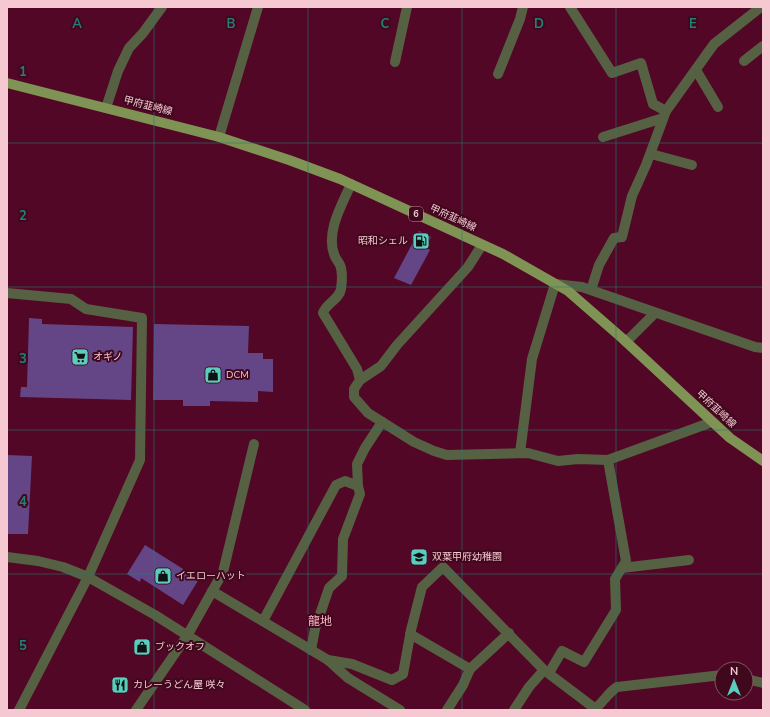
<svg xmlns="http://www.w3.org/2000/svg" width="770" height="717" viewBox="0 0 770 717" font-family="'Nunito Sans','Noto Sans JP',sans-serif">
  <rect width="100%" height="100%" fill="#510725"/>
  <g fill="#644687">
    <path d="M 419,231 L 431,237 L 426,248 L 430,250 L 411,285 L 394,278 Z"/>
    <path d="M 29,318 L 42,319 L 42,324 L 133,327 L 131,400 L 20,397 L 21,387 L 27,387 Z"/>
    <path d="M 154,324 L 249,326 L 248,353 L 263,353 L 263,359 L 273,359 L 273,392 L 258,391 L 258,402 L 210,401 L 210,406 L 183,406 L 183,400 L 153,400 Z"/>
    <path d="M 7,455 L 32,456 L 28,534 L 7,534 Z"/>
    <path d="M 145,545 L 199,579 L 183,605 L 141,578 L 140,582 L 127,574 Z"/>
  </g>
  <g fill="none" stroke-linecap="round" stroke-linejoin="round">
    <g stroke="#566042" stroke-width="10">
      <path d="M 570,7 L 612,73 L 641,63 L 653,104 L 666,111"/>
      <path d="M 744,61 L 763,46"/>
      <path d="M 395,62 L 407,7"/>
      <path d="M 696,70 L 718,107"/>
      <path d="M 498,74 L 520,19 L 523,7"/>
      <path d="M 106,108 L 118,71 L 129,48 L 143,33 L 162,7"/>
      <path d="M 219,137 L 258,7"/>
      <path d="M 603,137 L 663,118"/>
      <path d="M 651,154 L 692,165"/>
      <path d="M 351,184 C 342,205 326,231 334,254 C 335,258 338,261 340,265 C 343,272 342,282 341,289 C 339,300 326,303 323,313 L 357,369 L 360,380 L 354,389 L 354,397 L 368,413 L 414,442 L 434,451 L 447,455 L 528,453 L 558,461 L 578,459 L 608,460 L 712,422"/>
      <path d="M 591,290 L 599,265 L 614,238 L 622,237 L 632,196 L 646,165 L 666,111 L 714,44 L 761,7"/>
      <path d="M 7,293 L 71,299 L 86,309 L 142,318 L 140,460 L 88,577 L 19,710"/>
      <path d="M 626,342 L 655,313"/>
      <path d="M 360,380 L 381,366 L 397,345 L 468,267 L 482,245"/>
      <path d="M 520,453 L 532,359 L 555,284 L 582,287 L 755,347 L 763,348"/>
      <path d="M 358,486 L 357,464 L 365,448 L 382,422"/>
      <path d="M 7,557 L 38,561 L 63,567 L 88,577 L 155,615 L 305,710"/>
      <path d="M 622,568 L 689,560"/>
      <path d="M 212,591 L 328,660 L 348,678 L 400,710"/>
      <path d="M 263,621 L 336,485 L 345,481 L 358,486 L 360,494 L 343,539 L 342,576 L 329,588 L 315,629 L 311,650"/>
      <path d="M 410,634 L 470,669 L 463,685 L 447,710"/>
      <path d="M 328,660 L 352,664 L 392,680 L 403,674 L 411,630 L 422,587 L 443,567 L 544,670 L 597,710"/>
      <path d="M 470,669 L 509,633"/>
      <path d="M 549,673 L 562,651 L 584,662 L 616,610 L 615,579 L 626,561 L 608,460"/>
      <path d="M 746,679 L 763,683"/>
      <path d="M 596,708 C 604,701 608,693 617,687 L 722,675"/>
      <path d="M 136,710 L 187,636 L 223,572 L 254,444"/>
      <path d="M 514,710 L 529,687 L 544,670"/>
    </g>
    <path stroke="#7f9354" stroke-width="10" d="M 7,83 L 219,137 L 289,160 L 340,179 L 503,254 L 568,291 L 622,338 L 730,438 L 763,461"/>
  </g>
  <path fill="none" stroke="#267e78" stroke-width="1" stroke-opacity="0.55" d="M 154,7 L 154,710M 308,7 L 308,710M 462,7 L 462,710M 616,7 L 616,710M 7,143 L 763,143M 7,287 L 763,287M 7,430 L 763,430M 7,574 L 763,574"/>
  <defs>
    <g id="fuel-square" transform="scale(0.9)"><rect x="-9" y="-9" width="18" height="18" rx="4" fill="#59cebe" stroke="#3f081d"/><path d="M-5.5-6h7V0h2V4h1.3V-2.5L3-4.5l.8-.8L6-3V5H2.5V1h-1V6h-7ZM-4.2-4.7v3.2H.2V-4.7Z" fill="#111"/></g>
    <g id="supermarket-square" transform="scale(0.9)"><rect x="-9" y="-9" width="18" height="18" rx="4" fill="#59cebe" stroke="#3f081d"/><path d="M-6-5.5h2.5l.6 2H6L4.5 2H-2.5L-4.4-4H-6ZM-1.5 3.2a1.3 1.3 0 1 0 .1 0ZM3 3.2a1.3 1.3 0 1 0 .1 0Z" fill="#111"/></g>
    <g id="shop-square" transform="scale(0.9)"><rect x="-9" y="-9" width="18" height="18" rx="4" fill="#59cebe" stroke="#3f081d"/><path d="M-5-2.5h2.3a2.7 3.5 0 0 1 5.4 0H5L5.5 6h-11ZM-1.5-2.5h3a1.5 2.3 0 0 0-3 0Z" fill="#111"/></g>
    <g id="school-square" transform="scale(0.9)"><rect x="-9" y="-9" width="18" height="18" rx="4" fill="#59cebe" stroke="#3f081d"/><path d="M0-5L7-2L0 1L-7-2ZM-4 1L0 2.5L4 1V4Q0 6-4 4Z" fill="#111"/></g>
    <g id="restaurant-square" transform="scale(0.9)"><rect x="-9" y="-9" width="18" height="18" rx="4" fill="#59cebe" stroke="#3f081d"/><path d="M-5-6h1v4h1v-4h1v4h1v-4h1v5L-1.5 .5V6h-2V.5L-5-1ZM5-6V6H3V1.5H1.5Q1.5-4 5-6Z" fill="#111"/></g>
  </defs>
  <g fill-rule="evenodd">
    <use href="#fuel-square" x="421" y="241"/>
    <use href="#supermarket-square" x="80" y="357"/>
    <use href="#shop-square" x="213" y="375"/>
    <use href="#school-square" x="419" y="557"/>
    <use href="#shop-square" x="163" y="576"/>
    <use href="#shop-square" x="142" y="647"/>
    <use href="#restaurant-square" x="120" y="685"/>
  </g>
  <g text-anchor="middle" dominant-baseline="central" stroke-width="4" stroke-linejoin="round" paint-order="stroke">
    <rect fill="#3f081d" stroke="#be8e9c" stroke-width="1" x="409" y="207" width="14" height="14" rx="3"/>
    <g font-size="9" font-weight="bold" fill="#f5c8d2">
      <text x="416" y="214">6</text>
    </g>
    <g font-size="10" fill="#f5c8d2" stroke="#3f081d">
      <text transform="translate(148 106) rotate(14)">甲府韮崎線</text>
      <text transform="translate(453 218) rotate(25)">甲府韮崎線</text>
      <text transform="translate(716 409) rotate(43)">甲府韮崎線</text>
    </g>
    <g font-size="10" fill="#f5c8d2" stroke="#3f081d" text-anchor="start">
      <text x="408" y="241" text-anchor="end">昭和シェル</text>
      <text x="93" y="357">オギノ</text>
      <text x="226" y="375">DCM</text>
      <text x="432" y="557">双葉甲府幼稚園</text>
      <text x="176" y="576">イエローハット</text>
      <text x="155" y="647">ブックオフ</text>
      <text x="133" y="685">カレーうどん屋 咲々</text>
    </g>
    <g font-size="12" fill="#feb7c8" stroke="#3f081d">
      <text x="320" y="621">龍地</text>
    </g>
  </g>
  <g font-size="13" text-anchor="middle" font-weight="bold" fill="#267e78" stroke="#3f081d" stroke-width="4" stroke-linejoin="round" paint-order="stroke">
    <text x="77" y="28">A</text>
    <text x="231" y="28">B</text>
    <text x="385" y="28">C</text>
    <text x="539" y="28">D</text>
    <text x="693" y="28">E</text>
    <text x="23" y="76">1</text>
    <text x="23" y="220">2</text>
    <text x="23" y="363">3</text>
    <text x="23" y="506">4</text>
    <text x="23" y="650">5</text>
  </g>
  <rect width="770" height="717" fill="none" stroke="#f5c8d2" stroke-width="16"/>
  <g transform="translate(734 681)"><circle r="19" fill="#3f081d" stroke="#885565"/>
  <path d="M0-3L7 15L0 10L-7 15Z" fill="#59cebe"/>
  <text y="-6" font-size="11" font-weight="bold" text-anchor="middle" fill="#f5c8d2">N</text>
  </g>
</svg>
